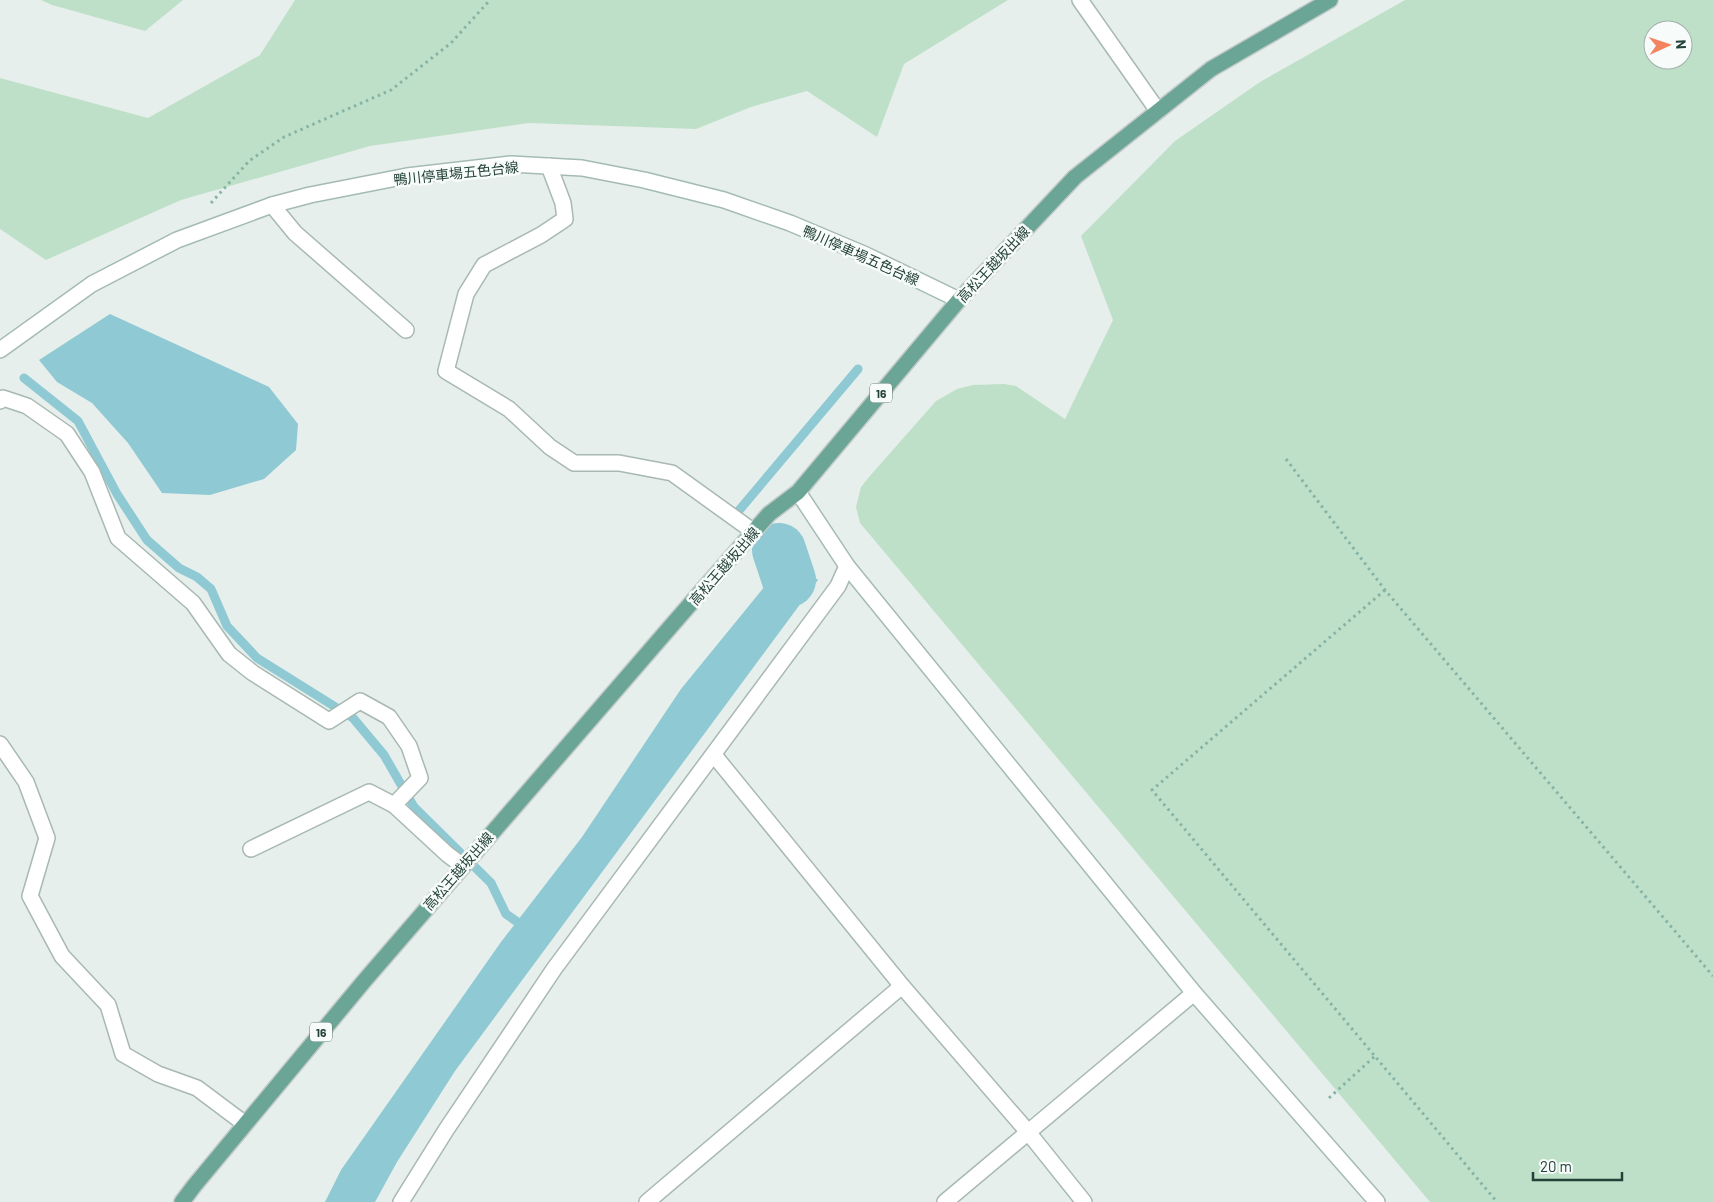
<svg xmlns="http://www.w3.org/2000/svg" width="1713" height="1202" viewBox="0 0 1713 1202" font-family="Barlow,'Noto Sans JP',sans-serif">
  <rect width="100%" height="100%" fill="#e6efeb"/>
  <g fill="#bfe0c8" fill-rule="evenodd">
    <path d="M 41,0 L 183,0 L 145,31 L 52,5 Z"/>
    <path d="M 295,0 L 1008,0 L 904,64 L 877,137 L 807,91 L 751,107 L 696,129 L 529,123 L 370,146 L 181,200 L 46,260 L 0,229 L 0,78 L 148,118 L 260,55 Z"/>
    <path d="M 1405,0 L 1713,0 L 1713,1202 L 1430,1202 L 860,523 L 856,507 L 861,487 L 869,477 L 936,401 L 957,389 L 973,385 L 1004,384 L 1016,386 L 1065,419 L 1113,320 L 1081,236 L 1175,141 L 1260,82 ZM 1653,30 L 1683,30 L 1683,60 L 1653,60 Z"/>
  </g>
  <g fill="#8ec9d4">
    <path d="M 110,314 L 269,387 L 298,424 L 296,450 L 264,479 L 210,495 L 162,493 L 128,443 L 92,403 L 57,382 L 39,360 Z"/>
    <path d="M 791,558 L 818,580 L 455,1071 L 397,1162 L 375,1202 L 325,1202 L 341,1170 L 501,942 L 582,837 L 681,689 L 778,570 Z"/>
  </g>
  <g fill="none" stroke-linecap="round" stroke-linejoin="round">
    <g stroke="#8ec9d4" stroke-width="9">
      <path d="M 24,378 L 78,421 L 117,494 L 147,540 L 179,568 L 197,577 L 211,589 L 227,626 L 257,658 L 353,718 L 384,755 L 414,807 L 491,883 L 506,914 L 526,928"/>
      <path d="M 736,514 L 858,369"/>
    </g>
    <path stroke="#8ec9d4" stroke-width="54" d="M 779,550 L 789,580"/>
    <g stroke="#a8b8b2" stroke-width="18">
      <g id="street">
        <path d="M 1080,0 L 1158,111"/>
        <path d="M 549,166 L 563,203 L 565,219 L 541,235 L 484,265 L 466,294 L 446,371 L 509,409 L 550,447 L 574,463 L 619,463 L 672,473 L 754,532"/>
        <path d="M 272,205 L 295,233 L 406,330"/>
        <path d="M 0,401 L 3,398 L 27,406 L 67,434 L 92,472 L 118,538 L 193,603 L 229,654 L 253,673 L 329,721 L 360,701 L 389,717 L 409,746 L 420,778 L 394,805"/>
        <path d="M 0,744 L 26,782 L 47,838 L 30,896 L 62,956 L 108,1005 L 123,1054 L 158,1074 L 197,1088 L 245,1124"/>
        <path d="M 714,755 L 902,986 L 1028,1132 L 1084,1202"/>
        <path d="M 251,849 L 369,792 L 394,805 L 447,854 L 463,866"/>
        <path d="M 401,1202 L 446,1130 L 554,969 L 838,586 L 847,566"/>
        <path d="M 647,1202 L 902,986"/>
        <path d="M 945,1202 L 1194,993"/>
      </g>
    </g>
    <g stroke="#a4bbb3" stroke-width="18">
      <g id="secondary">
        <path d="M 0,350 L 92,284 L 177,240 L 272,205 L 310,195 L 407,176 L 511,164 L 582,168 L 644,180 L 724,200 L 790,223 L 866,255 L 959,300"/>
        <path d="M 798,492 L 847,566 L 1194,993 L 1377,1202"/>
      </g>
    </g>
    <g stroke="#c2cac8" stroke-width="18">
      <path id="primary" d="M 182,1202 L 194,1186 L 365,980 L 672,625 L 769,514 L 798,492 L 959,300 L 1075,177 L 1211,69 L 1330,0"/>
    </g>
    <g stroke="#86b3a5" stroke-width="3" stroke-dasharray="2.5 4" stroke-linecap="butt">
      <path d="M 211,203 L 249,161 L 284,137 L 391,90 L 451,43 L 490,0"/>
      <path d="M 1286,459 L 1385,590 L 1713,976"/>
      <path d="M 1385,590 L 1152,790 L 1497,1202"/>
      <path d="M 1329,1098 L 1375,1056"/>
    </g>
    <use href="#street" stroke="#fff" stroke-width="15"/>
    <use href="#secondary" stroke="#fff" stroke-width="15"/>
    <use href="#primary" stroke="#6aa596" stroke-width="15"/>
  </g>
  <g text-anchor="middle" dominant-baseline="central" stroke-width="5" stroke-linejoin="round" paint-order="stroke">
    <g fill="#f7fbf9" stroke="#637a73" stroke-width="1">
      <rect x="870" y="383.5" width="22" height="19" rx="4"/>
      <rect x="310" y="1022.5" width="22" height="19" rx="4"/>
    </g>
    <g font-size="12" font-weight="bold" fill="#24423a">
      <text x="881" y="393">16</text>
      <text x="321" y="1032">16</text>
    </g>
    <g font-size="14" fill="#24423a" stroke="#f7fbf9">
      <text transform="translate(456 173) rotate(-6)">鴨川停車場五色台線</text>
      <text transform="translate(861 255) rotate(24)">鴨川停車場五色台線</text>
      <text transform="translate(993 264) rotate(-47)">高松王越坂出線</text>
      <text transform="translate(724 566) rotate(-49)">高松王越坂出線</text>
      <text transform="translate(458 871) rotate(-49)">高松王越坂出線</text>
    </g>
  </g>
  <g transform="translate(1668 45) rotate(87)"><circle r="24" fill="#f7fbf9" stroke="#a3b1ad"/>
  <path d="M0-4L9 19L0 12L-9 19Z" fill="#f4845f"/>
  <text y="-8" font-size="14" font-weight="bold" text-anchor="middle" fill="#24423a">N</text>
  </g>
  <path d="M1533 1172v8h89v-8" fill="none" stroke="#24423a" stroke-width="2.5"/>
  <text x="1540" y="1172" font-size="15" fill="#24423a" stroke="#f7fbf9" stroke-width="4" paint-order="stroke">20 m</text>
</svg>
